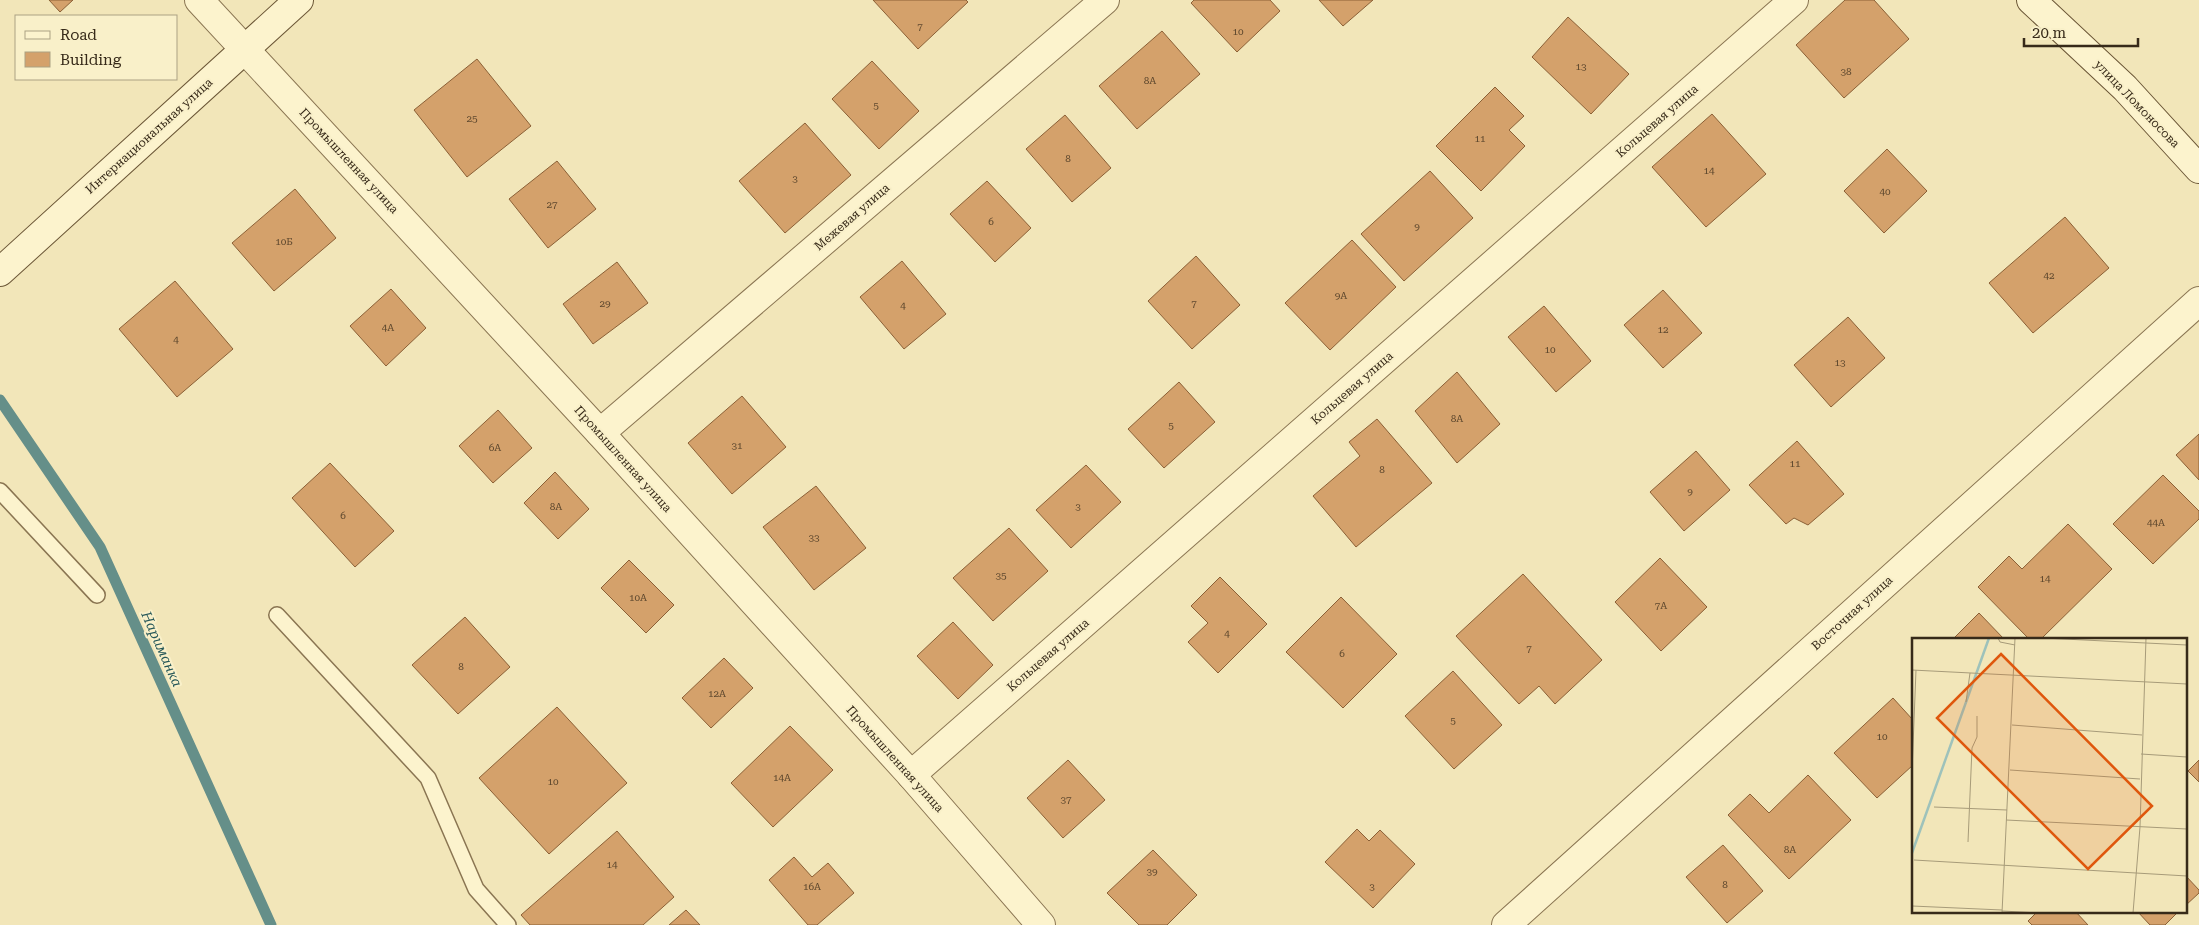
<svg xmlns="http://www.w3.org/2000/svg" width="2199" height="925" viewBox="0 0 2199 925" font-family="'Roboto Serif',serif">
  <rect width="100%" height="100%" fill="#f2e6b9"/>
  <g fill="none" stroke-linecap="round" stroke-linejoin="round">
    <path stroke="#658f89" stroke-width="11" d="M 0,400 L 100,547 L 271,925"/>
  </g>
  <g fill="#d4a16b" stroke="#8b6036">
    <path d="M 49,0 L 73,0 L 60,12 Z"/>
    <path d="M 873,0 L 966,0 L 968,2 L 918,49 Z"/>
    <path d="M 1194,0 L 1270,0 L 1280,11 L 1237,52 L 1191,3 Z"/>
    <path d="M 1319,0 L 1373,0 L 1343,26 Z"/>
    <path d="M 1845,0 L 1874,0 L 1909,39 L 1844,98 L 1796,45 Z"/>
    <path d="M 1568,17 L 1629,74 L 1591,114 L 1532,57 Z"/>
    <path d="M 1162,31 L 1200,74 L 1137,129 L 1099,86 Z"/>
    <path d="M 477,59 L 531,126 L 467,177 L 414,110 Z"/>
    <path d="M 872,61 L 919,111 L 879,149 L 832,99 Z"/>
    <path d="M 1495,87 L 1524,116 L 1509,130 L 1525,146 L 1481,191 L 1436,146 Z"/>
    <path d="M 1712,114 L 1766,174 L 1706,227 L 1652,167 Z"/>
    <path d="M 1065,115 L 1111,168 L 1072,202 L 1026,149 Z"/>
    <path d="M 805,123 L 851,175 L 785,233 L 739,181 Z"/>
    <path d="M 1887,149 L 1927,191 L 1884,233 L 1844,191 Z"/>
    <path d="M 557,161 L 596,209 L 548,248 L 509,199 Z"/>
    <path d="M 1430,171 L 1473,218 L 1404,281 L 1361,234 Z"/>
    <path d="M 987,181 L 1031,228 L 995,262 L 950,214 Z"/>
    <path d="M 295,189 L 336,238 L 274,291 L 232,243 Z"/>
    <path d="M 2065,217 L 2109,268 L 2033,333 L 1989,283 Z"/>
    <path d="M 1352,240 L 1396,287 L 1330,350 L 1285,303 Z"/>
    <path d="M 1196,256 L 1240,305 L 1192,349 L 1148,301 Z"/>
    <path d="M 902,261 L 946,314 L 904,349 L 860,297 Z"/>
    <path d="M 617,262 L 648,303 L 593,344 L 563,304 Z"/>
    <path d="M 175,281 L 233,349 L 177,397 L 119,329 Z"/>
    <path d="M 391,289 L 426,328 L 386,366 L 350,326 Z"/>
    <path d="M 1663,290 L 1702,333 L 1663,368 L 1624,325 Z"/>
    <path d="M 1544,306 L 1591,361 L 1556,392 L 1508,337 Z"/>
    <path d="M 1848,317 L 1885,358 L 1831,407 L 1794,365 Z"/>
    <path d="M 1457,372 L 1500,424 L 1457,463 L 1415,411 Z"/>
    <path d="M 1179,382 L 1215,422 L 1164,468 L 1128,429 Z"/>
    <path d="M 742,396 L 786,447 L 732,494 L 688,443 Z"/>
    <path d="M 498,410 L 532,448 L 493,483 L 459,446 Z"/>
    <path d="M 1377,419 L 1432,483 L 1356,547 L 1313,496 L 1360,456 L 1349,442 Z"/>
    <path d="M 2199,434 L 2199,480 L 2176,455 Z"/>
    <path d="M 1797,441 L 1844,494 L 1808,525 L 1794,518 L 1786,524 L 1749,485 Z"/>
    <path d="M 1696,451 L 1730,490 L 1684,531 L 1650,492 Z"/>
    <path d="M 330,463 L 394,531 L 355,567 L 292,498 Z"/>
    <path d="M 1086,465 L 1121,502 L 1071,548 L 1036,510 Z"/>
    <path d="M 555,472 L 589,509 L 558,539 L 524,503 Z"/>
    <path d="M 2163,475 L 2199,511 L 2199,519 L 2153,564 L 2113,524 Z"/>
    <path d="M 816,486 L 866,548 L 814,590 L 763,527 Z"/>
    <path d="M 2068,524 L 2112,569 L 2041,639 L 2029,639 L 1978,587 L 2009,556 L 2022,569 Z"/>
    <path d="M 1009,528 L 1048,571 L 993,621 L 953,578 Z"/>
    <path d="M 1660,558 L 1707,607 L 1661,651 L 1615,602 Z"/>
    <path d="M 629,560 L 674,605 L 646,633 L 601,588 Z"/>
    <path d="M 1523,574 L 1602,660 L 1555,704 L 1539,686 L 1519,704 L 1456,636 Z"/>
    <path d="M 1220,577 L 1267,624 L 1218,673 L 1188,642 L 1208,623 L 1191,606 Z"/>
    <path d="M 1341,597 L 1397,654 L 1343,708 L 1286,652 Z"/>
    <path d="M 1979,613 L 2004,639 L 1953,639 Z"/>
    <path d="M 465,617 L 510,667 L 458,714 L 412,665 Z"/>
    <path d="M 953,622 L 993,665 L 958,699 L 917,656 Z"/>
    <path d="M 724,658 L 753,688 L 711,728 L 682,698 Z"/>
    <path d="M 1453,671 L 1502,725 L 1454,769 L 1405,716 Z"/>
    <path d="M 1893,698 L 1913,720 L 1913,765 L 1877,798 L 1834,753 Z"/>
    <path d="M 557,707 L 627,783 L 549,854 L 479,778 Z"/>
    <path d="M 790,726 L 833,770 L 773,827 L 731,783 Z"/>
    <path d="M 1068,760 L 1105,800 L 1063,838 L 1027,798 Z"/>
    <path d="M 2199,760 L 2199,782 L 2188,771 Z"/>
    <path d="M 1808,775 L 1851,820 L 1789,879 L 1728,815 L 1750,794 L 1769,813 Z"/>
    <path d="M 1357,829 L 1369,841 L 1380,830 L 1415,864 L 1373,908 L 1325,862 Z"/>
    <path d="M 617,831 L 674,897 L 643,925 L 530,925 L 521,915 Z"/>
    <path d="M 1723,845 L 1763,891 L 1727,923 L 1686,877 Z"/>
    <path d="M 1153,850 L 1197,895 L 1167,925 L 1139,925 L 1107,893 Z"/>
    <path d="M 794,857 L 812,877 L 828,863 L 854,893 L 817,925 L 808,925 L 769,880 Z"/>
    <path d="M 2185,875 L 2199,890 L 2199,893 L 2185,906 Z"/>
    <path d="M 686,910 L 700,925 L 669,925 Z"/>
    <path d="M 2038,911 L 2075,911 L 2088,925 L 2032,925 L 2028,921 Z"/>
    <path d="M 2137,911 L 2179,911 L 2165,925 L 2150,925 Z"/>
  </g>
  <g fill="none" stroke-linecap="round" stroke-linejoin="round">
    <g stroke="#8a7552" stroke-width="18">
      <g id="lane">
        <path d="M 0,491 L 97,595"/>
        <path d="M 277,615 L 428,778 L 476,889 L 508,925"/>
      </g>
    </g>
    <g stroke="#8a7552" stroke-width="30">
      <g id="street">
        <path d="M 199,0 L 600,433 L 911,775 L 1041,925"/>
        <path d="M 600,433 L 1105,0"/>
        <path d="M 911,775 L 1794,0"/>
        <path d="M 1506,925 L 2199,301"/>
      </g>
    </g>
    <g stroke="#6b5636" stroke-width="30">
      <g id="secondary">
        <path d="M 2031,0 L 2125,88 L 2199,169"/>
        <path d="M 0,272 L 299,0"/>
      </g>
    </g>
    <use href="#lane" stroke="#fcf3cd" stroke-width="15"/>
    <use href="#street" stroke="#fcf3cd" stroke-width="28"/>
    <use href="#secondary" stroke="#fcf3cd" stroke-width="28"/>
  </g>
  <g text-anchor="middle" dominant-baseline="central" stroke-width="4" stroke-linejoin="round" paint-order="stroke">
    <g font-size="10" fill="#5e482e">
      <text x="920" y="26">7</text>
      <text x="1238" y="31">10</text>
      <text x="1581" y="66">13</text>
      <text x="1846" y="71">38</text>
      <text x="1150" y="80">8А</text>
      <text x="876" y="105">5</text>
      <text x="472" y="118">25</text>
      <text x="1480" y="138">11</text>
      <text x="1068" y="158">8</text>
      <text x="1709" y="170">14</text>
      <text x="795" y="178">3</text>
      <text x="1885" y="191">40</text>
      <text x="552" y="204">27</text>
      <text x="991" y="221">6</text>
      <text x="1417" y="226">9</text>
      <text x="284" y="241">10Б</text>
      <text x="2049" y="275">42</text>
      <text x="1341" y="295">9А</text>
      <text x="605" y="303">29</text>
      <text x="1194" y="303">7</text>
      <text x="903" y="305">4</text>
      <text x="388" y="327">4А</text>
      <text x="1663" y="329">12</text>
      <text x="176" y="339">4</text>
      <text x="1550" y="349">10</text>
      <text x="1840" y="362">13</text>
      <text x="1457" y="418">8А</text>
      <text x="1171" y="425">5</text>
      <text x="737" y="445">31</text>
      <text x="495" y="447">6А</text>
      <text x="1795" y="463">11</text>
      <text x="1382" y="469">8</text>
      <text x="1690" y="491">9</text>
      <text x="556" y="506">8А</text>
      <text x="1078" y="506">3</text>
      <text x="343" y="515">6</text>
      <text x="2156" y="522">44А</text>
      <text x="814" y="537">33</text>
      <text x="1001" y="575">35</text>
      <text x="2045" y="578">14</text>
      <text x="638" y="597">10А</text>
      <text x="1661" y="605">7А</text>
      <text x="1227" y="633">4</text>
      <text x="1529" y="648">7</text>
      <text x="1342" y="653">6</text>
      <text x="461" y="666">8</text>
      <text x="717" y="693">12А</text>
      <text x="1453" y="720">5</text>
      <text x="1882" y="736">10</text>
      <text x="782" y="777">14А</text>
      <text x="553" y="781">10</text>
      <text x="1066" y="799">37</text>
      <text x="1790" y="849">8А</text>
      <text x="612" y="864">14</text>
      <text x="1152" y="871">39</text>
      <text x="1725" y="884">8</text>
      <text x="812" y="886">16А</text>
      <text x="1372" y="886">3</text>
    </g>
    <g font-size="12" fill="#372a19" stroke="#f9f0c9">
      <text transform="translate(2137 104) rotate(46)">улица Ломоносова</text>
      <text transform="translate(1657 121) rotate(-41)">Кольцевая улица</text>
      <text transform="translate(149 136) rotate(-42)">Интернациональная улица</text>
      <text transform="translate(349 161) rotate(47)">Промышленная улица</text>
      <text transform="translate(852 217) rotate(-41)">Межевая улица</text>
      <text transform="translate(1352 388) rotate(-41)">Кольцевая улица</text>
      <text transform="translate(623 459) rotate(48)">Промышленная улица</text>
      <text transform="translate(1852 613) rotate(-42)">Восточная улица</text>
      <text transform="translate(1048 655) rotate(-41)">Кольцевая улица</text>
      <text transform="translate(895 759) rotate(48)">Промышленная улица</text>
    </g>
    <g font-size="14" font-style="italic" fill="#265758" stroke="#f9f0c9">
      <text transform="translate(162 649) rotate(66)">Нариманка</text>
    </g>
  </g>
  <g transform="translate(1912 638)">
    <rect width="275" height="275" fill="#f2e6b9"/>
    <path fill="none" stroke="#9ec2bb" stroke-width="2.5" d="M 0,215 L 77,0"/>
    <path fill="none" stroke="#a79b79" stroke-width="1" d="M 86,0 L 88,4 L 103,7M 131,0 L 275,7M 0,32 L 275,46M 54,64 L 58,35M 100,87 L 230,97M 229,116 L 275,119M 98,132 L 228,141M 0,134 L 4,32M 22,169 L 95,172M 94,182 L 275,191M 56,204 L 60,110 L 65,99 L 65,78M 2,222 L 275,238M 0,268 L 90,272M 90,273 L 128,275M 90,275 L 103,0M 221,275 L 228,189 L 234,0"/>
    <path fill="#df570d" fill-opacity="0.15" stroke="#df570d" stroke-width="2.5" d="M 89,16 L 240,168 L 176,231 L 25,80 Z"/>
    <rect width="275" height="275" fill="none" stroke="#372a19" stroke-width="2.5"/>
  </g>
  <rect x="15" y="15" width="162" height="65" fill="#f9f0c9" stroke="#aba183"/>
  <rect x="25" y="31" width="25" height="8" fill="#fcf3cd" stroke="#aba183"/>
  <text x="60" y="40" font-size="15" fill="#372a19">Road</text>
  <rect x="25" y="52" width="25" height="15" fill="#d4a16b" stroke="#aba183"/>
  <text x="60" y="65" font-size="15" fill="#372a19">Building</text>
  <path d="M2024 38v8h114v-8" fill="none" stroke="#372a19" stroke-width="2.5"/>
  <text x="2032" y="38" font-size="15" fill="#372a19" stroke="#f9f0c9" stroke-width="4" paint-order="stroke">20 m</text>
</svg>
